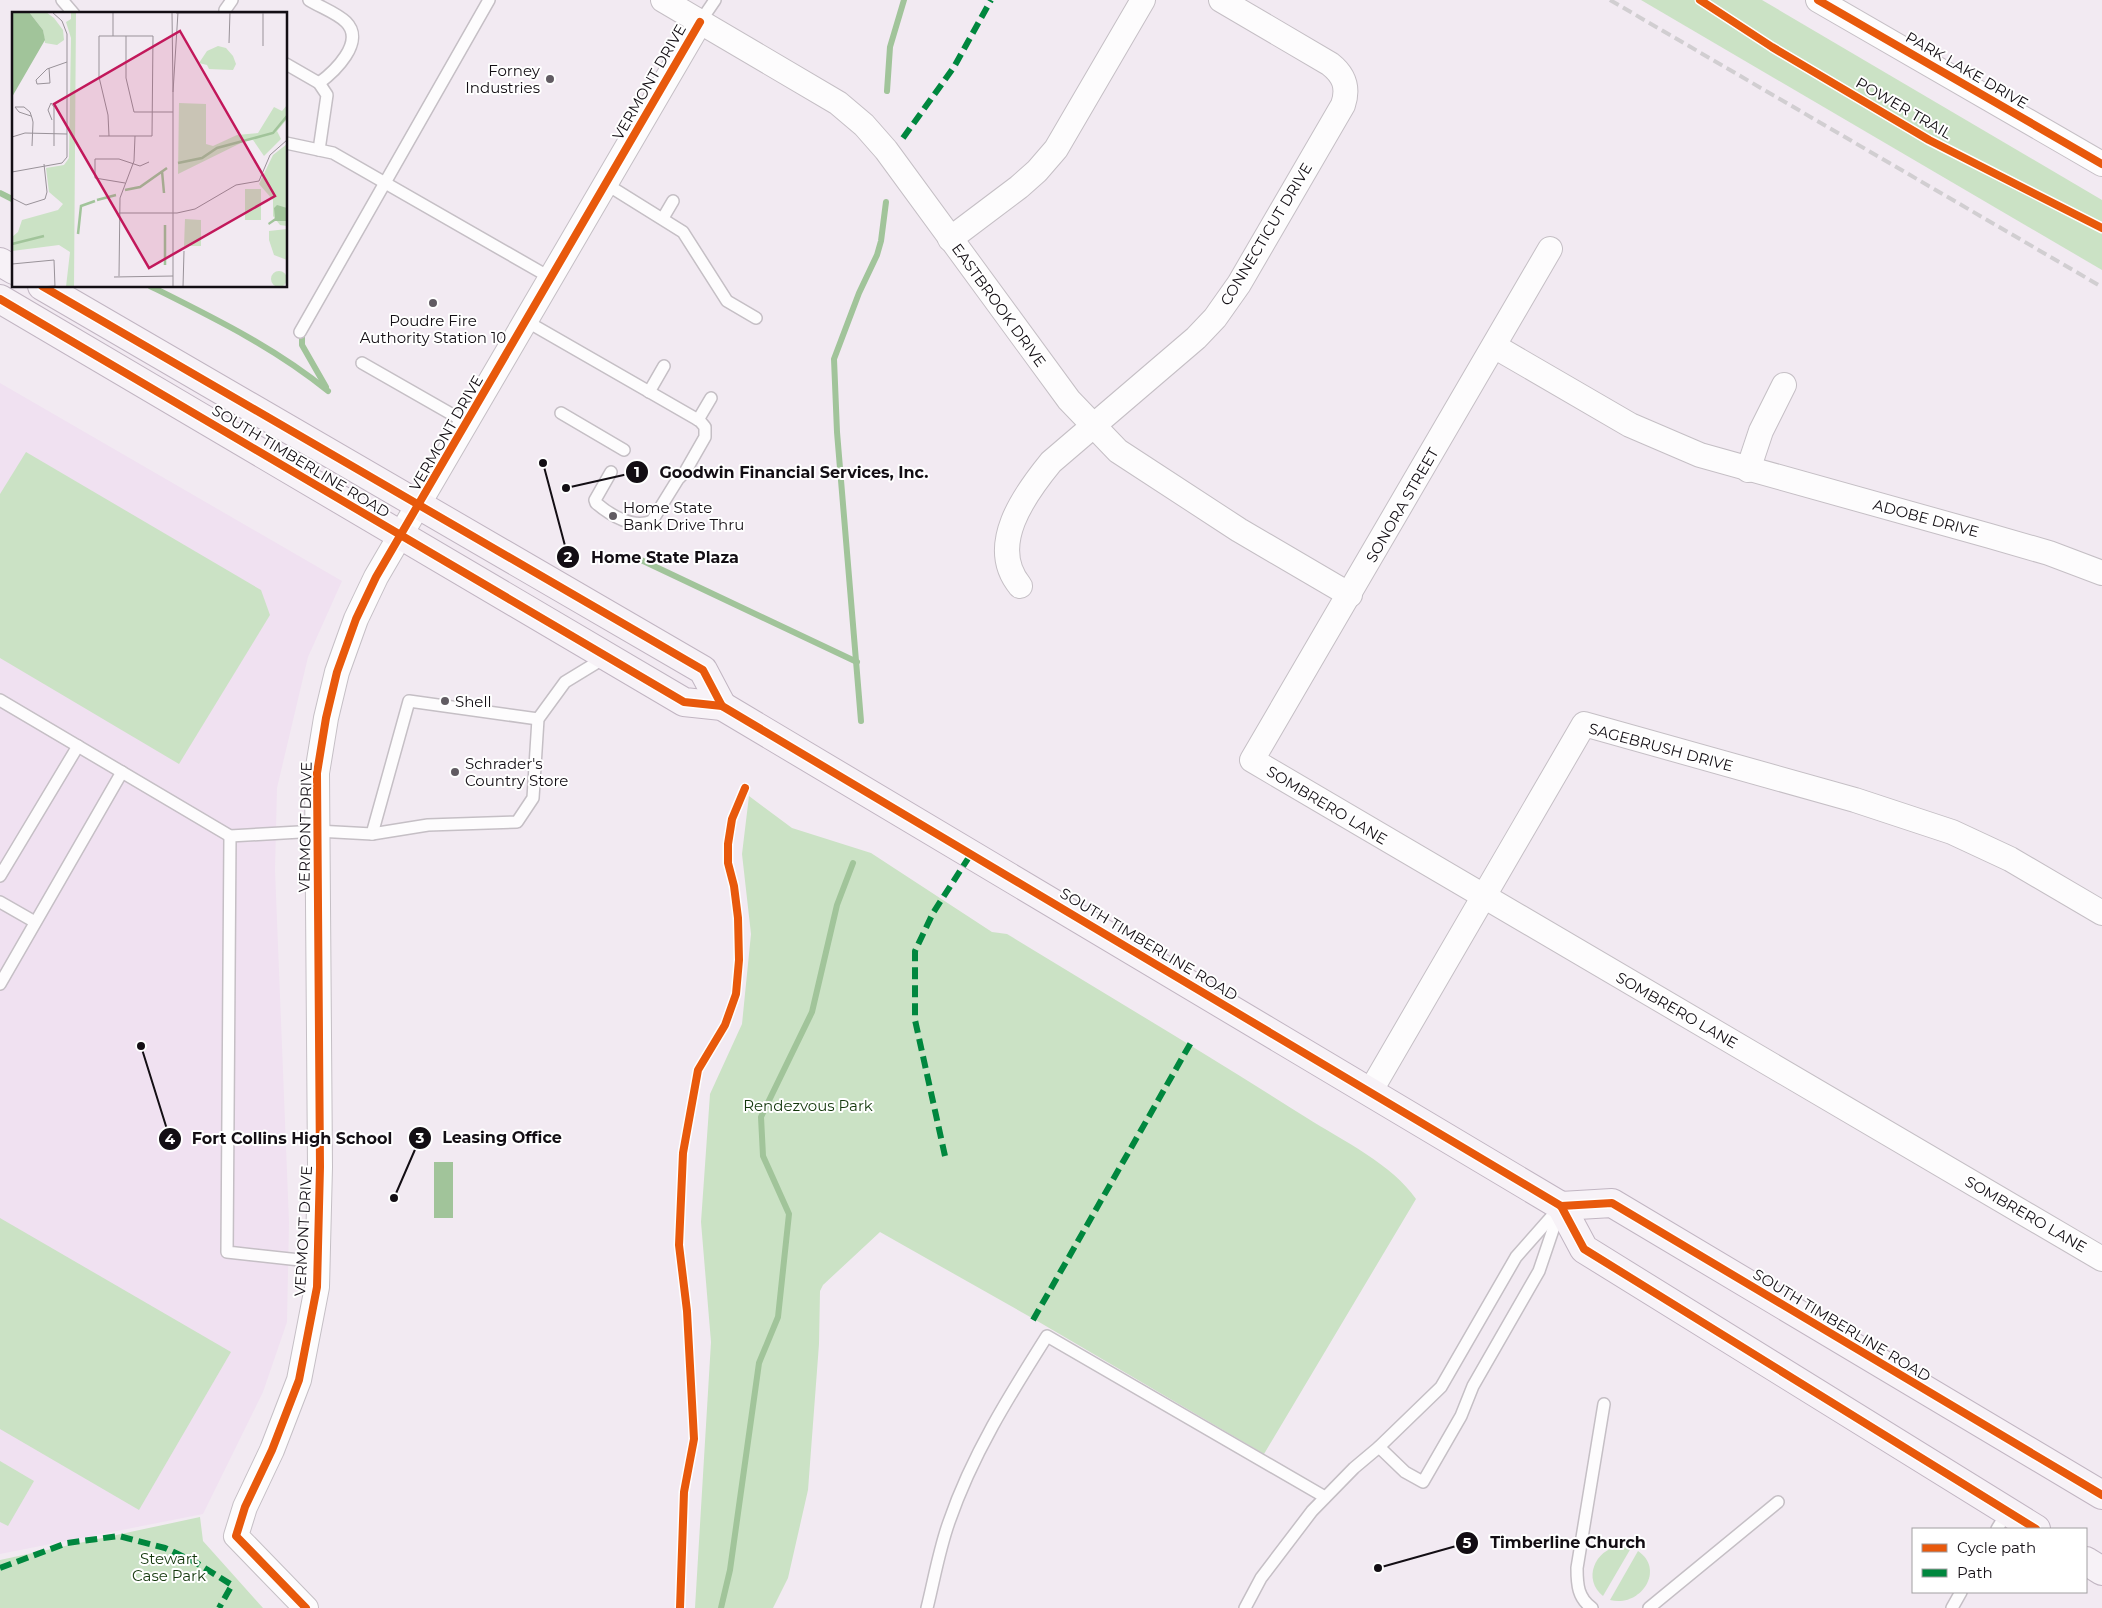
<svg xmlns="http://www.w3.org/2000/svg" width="2102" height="1608" viewBox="0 0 2102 1608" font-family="Montserrat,sans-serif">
  <rect width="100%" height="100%" fill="#f2eaf2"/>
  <path fill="#f0e1f1" d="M 0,383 L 342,581 L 308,657 L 277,788 L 275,870 L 289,1222 L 287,1322 L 263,1392 L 203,1514 L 0,1554 Z"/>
  <g fill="#cbe2c5">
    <path d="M 1641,0 L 1762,0 L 2102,200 L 2102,270 Z"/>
    <path d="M 26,452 L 261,590 L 270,615 L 179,764 L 0,658 L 0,494 Z"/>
    <path d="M 749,796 L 792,828 L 871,853 L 992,932 L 1007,934 C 1107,995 1208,1055 1307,1118 C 1342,1140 1393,1165 1416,1199 L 1264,1454 L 1039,1322 L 880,1232 L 823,1285 L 820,1291 L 819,1344 L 808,1490 L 788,1578 L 773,1608 L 695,1608 L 711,1342 L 701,1222 L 710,1094 L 742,1024 L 751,934 L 742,854 Z"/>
    <path d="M 0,1218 L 231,1352 L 139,1510 L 0,1429 Z"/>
    <path d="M 0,1461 L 34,1481 L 8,1526 L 0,1522 Z"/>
    <path d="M 200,1517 L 203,1541 L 263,1608 L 0,1608 L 0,1560 Z"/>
    <path d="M 1619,1546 L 1631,1548 L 1603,1596 C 1582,1579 1595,1550 1619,1546 Z"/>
    <path d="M 1638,1551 C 1666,1570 1640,1608 1610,1600 Z"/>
  </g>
  <rect fill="#a1c49a" x="434" y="1162" width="19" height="56"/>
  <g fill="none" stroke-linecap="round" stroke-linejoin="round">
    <g stroke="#a1c49a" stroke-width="6">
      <path d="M 887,91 L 890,47 L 904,0"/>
      <path d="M 0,193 L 14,200"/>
      <path d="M 150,286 C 212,317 274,347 328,391"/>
      <path d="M 302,335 L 302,345 L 326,387"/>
      <path d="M 639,559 L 857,662"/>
      <path d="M 861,721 L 837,432 L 834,359 L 859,293 L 877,255 L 881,241 L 886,202"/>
      <path d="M 721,1608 L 730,1570 L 759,1363 L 778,1317 L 789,1214 L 763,1156 L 761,1117 L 812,1012 L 837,905 L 853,863"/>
    </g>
    <g stroke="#c5bfc5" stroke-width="14">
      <g id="service">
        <path d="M 62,0 L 74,14"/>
        <path d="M 309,0 C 320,7 337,13 346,22 C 366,42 334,72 319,83"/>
        <path d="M 226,14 L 225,10 L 232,0"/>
        <path d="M 700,22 L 715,0"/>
        <path d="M 286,64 L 319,83 L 327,95 L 319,150"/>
        <path d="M 286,143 L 333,153 L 551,278"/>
        <path d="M 606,184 L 683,232 L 727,301 L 756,318"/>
        <path d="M 663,218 L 673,201"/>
        <path d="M 526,321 L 700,421 L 705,427 L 705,437 L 685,472 L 678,479 L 652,521 C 634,529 611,516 596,503 L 595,500 L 611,472"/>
        <path d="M 300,332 L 489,0"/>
        <path d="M 362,363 L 467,423"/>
        <path d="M 649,392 L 664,366"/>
        <path d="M 561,413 L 624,450"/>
        <path d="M 698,420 L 711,398"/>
        <path d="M 0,700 L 230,836 L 317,831 L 372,834 L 409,701 L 538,719"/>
        <path d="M 372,834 L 428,825 L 517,822 L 533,798 L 538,719 L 565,682 L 606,657"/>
        <path d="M 230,836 L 227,1252 L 318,1262"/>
        <path d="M 0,876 L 78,746"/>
        <path d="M 0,902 L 35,922"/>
        <path d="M 0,984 L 122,772"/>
        <path d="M 1379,1447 L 1405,1472 L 1423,1482 L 1461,1416 L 1473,1386 L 1539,1271 L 1559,1212"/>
        <path d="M 1997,1529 L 2008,1511"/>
        <path d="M 927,1608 C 934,1580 939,1550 949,1522 C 972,1455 1009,1396 1047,1336 L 1325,1497"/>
        <path d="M 1245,1608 L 1261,1578 L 1312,1511 L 1354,1468 L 1379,1447 L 1441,1387 L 1516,1257 L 1561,1206"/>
        <path d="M 1592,1608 C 1578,1598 1577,1585 1577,1568 L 1604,1404"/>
        <path d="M 1649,1608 L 1778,1502"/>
        <path d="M 1952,1608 L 1961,1592"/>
      </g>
    </g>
    <g stroke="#c5bfc5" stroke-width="26">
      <g id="minor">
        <path d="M 663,0 L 838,103 L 864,125 L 886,150 L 1069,400 L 1118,451 L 1239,530 L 1350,595"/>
        <path d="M 1818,0 L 2102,164"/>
        <path d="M 950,239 L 1019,187 L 1037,171 L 1056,149 L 1143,0"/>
        <path d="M 1550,249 L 1252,760 L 2102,1259"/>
        <path d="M 1494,346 L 1630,425 L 1700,455 L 1990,536 L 2049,553 L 2102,573"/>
        <path d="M 1748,470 L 1761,431 L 1784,385"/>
        <path d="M 1020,586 C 987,546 1024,495 1051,462 L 1196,338 L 1215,318 L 1239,284 L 1343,105 C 1349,87 1344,75 1330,64 L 1221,0"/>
        <path d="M 1370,1092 L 1584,724 L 1855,800 L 1952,832 L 2010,859 L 2102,913"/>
        <path d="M 306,1608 L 236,1536 L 245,1507 L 272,1450 L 299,1380 L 317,1287 L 320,1167 L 317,773 L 326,718 L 337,672 L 356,619 L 376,577 L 700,22"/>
      </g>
    </g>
    <g stroke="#c1b5c2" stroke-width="30">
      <g id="primary">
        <path d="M 0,262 L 14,270"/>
        <path d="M 42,286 L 703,670 L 722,706"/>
        <path d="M 0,299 L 684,702 L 722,706 L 1561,1206 L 1584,1249 L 2036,1529"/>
        <path d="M 1561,1206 L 1612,1203 L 2102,1495"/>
        <path d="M 2086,1561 L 2102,1571"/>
      </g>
    </g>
    <use href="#service" stroke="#fdfcfd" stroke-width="11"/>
    <use href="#minor" stroke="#fdfcfd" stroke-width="24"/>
    <use href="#primary" stroke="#f7f2f7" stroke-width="28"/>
    <path stroke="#d1ced1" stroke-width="4" stroke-dasharray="10 5" stroke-linecap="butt" d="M 1610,0 L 2102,287"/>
    <g stroke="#00873e" stroke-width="6" stroke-dasharray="12 6" stroke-linecap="butt">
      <path d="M 903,138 L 954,67 L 991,0"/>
      <path d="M 945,1156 L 915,1020 L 915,951 L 933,913 L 971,854"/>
      <path d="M 1033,1320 L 1193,1039"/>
      <path d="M 0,1568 L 67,1543 L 119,1536 L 165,1548 L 195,1562 L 232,1585 L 219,1608"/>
    </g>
    <g stroke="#fff" stroke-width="11">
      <g id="cycleway">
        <path d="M 1700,0 L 1772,47 L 1929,140 L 2102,228"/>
        <path d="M 1818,0 L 2102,164"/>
        <path d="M 42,286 L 703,670 L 722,706"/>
        <path d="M 0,299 L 684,702 L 722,706 L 1561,1206 L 1584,1249 L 2036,1529"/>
        <path d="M 1561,1206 L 1612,1203 L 2102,1495"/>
        <path d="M 306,1608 L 236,1536 L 245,1507 L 272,1450 L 299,1380 L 317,1287 L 320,1167 L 317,773 L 326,718 L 337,672 L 356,619 L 376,577 L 700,22"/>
        <path d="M 680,1608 L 684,1492 L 694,1439 L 687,1311 L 679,1245 L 683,1153 L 698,1070 L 725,1025 L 736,994 L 739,960 L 738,918 L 734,886 L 728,863 L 728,844 L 732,819 L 745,788"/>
      </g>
    </g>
    <use href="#cycleway" stroke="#e8590c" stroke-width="8"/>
  </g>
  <g fill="#615b62" stroke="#fff" stroke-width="2">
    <circle cx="550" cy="79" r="5"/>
    <circle cx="433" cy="303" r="5"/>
    <circle cx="613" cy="516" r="5"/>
    <circle cx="445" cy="701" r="5"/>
    <circle cx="455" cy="772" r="5"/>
  </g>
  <g text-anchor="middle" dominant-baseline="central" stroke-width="4" stroke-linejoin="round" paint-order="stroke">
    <g font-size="15" fill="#130e14" stroke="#fff" text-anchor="start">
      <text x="540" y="70" text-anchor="end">Forney<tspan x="540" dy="17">Industries</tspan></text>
      <text x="433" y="320" text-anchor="middle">Poudre Fire<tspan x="433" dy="17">Authority Station 10</tspan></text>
      <text x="623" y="507">Home State<tspan x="623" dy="17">Bank Drive Thru</tspan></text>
      <text x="455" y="701">Shell</text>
      <text x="465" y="763">Schrader's<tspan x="465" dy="17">Country Store</tspan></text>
    </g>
    <g font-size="15" fill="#130e14" stroke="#fff">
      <text transform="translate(1967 70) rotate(30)">PARK LAKE DRIVE</text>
      <text transform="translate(649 82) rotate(-60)">VERMONT DRIVE</text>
      <text transform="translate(1904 108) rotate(30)">POWER TRAIL</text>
      <text transform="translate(1266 234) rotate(-59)">CONNECTICUT DRIVE</text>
      <text transform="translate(999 305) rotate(54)">EASTBROOK DRIVE</text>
      <text transform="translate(446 433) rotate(-60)">VERMONT DRIVE</text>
      <text transform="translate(301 461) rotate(31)">SOUTH TIMBERLINE ROAD</text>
      <text transform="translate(1402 505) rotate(-60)">SONORA STREET</text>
      <text transform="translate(1926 518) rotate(15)">ADOBE DRIVE</text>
      <text transform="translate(1661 747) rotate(15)">SAGEBRUSH DRIVE</text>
      <text transform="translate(1327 805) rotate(31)">SOMBRERO LANE</text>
      <text transform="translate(305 827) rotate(-89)">VERMONT DRIVE</text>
      <text transform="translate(1149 944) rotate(31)">SOUTH TIMBERLINE ROAD</text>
      <text transform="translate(1677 1010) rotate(30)">SOMBRERO LANE</text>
      <text transform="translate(2026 1214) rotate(30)">SOMBRERO LANE</text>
      <text transform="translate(303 1231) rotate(-87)">VERMONT DRIVE</text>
      <text transform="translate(1842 1325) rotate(31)">SOUTH TIMBERLINE ROAD</text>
    </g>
    <g font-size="15" fill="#13370b" stroke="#fff">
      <text x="808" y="1105">Rendezvous Park</text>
      <text x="169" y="1558">Stewart<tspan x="169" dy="17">Case Park</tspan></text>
    </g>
  </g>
  <g transform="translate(12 12)">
    <rect width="275" height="275" fill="#f2eaf2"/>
    <path d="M 17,0 L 34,0 L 42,6 L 51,18 L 52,28 L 45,33 L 33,31 L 31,18 ZM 59,0 L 64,0 L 62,275 L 54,275 L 58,240 L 47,233 L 0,239 L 0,225 L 6,220 L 10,208 L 46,198 L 51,192 L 37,180 L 34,156 L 52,153 L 57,146 L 59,26 L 54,10 L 59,7 ZM 206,34 L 214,36 L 221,44 L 224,52 L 221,58 L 197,57 L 195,53 L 187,51 L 195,39 ZM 167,91 L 194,92 L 194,132 L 201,134 L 225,123 L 246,121 L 262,95 L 270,99 L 275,93 L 275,107 L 265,119 L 269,127 L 252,144 L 241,128 L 233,129 L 166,162 ZM 275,132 L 275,214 L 268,213 L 261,204 L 261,188 L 247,172 L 261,143 ZM 233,177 L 249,177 L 249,208 L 233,208 ZM 173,207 L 189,208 L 189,234 L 172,234 ZM 275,217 L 275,248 L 262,243 L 257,228 L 257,219 ZM259 267a8 8 0 1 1 16 0a8 8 0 1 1-16 0Z" fill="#cbe2c5"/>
    <path d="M 0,0 L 17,0 L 31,18 L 33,28 L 0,85 ZM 265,193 L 275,196 L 275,209 L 263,209 L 257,213 L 256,211 L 263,206 L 262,196 Z" fill="#a1c49a"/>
    <path fill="none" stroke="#a1c49a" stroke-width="2.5" d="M 166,151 L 190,146 L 205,136 L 261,121 L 275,104M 150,159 L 152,181M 113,178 L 128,175 L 155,156M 85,188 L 104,183M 66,222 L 69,194 L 83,189M 0,232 L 32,224M 153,253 L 153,213"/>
    <path fill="none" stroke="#999299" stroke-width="1" d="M 160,0 L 161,80M 164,1 L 275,1M 101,24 L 101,0M 114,24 L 114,66 L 122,100 L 161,100M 217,31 L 218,0M 251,34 L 251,0M 37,56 L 38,71 L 25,72 L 24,68 L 35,57 L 55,50M 19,104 L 7,100 L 3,95 L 12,95 L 18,100 L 20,106 L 21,110 L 21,111 L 20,134M 40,108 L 36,98 L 39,91 L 42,95 L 42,134M 87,124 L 140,124 L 141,24 L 87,24 L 87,65 L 96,103 L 97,124M 0,125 L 13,121 L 55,122M 0,160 L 50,151 L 55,145 L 55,22 L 50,9 L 40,0M 113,171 L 83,166 L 83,147 L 107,147 L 128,154 L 137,150M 0,186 L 14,193 L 33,187 L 35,180 L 32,152M 107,201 L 165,201 L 183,197 L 224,173 L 247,169 L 258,143 L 275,128M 0,252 L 42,248 L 43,275M 107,264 L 108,186 L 122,149 L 123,124M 102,265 L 161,264M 27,275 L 43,274M 161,275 L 161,80 L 166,0M 171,275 L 172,239"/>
    <path fill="#c2185b" fill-opacity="0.15" stroke="#c2185b" stroke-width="2.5" d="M 168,19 L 263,184 L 137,256 L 42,92 Z"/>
    <rect width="275" height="275" fill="none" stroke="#130e14" stroke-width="2.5"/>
  </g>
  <path fill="none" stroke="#130e14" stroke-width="2" d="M566 488L637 472M543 463L568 557M394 1198L420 1138M141 1046L170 1139M1378 1568L1467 1543"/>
  <g fill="#130e14" stroke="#fff" stroke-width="2">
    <circle cx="566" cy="488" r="5"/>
    <circle cx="543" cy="463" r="5"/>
    <circle cx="394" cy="1198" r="5"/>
    <circle cx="141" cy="1046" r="5"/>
    <circle cx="1378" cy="1568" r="5"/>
    <circle cx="637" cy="472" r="12"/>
    <circle cx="568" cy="557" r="12"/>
    <circle cx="420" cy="1138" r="12"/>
    <circle cx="170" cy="1139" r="12"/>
    <circle cx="1467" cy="1543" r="12"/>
  </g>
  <g font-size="15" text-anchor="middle" font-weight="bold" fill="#fff">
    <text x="637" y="477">1</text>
    <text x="568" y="562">2</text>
    <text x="420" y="1143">3</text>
    <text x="170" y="1144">4</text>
    <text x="1467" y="1548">5</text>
  </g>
  <g font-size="16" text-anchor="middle" font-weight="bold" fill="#130e14" stroke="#fff" stroke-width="4" stroke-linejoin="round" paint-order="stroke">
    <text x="794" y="478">Goodwin Financial Services, Inc.</text>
    <text x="665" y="563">Home State Plaza</text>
    <text x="502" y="1143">Leasing Office</text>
    <text x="292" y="1144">Fort Collins High School</text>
    <text x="1568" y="1548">Timberline Church</text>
  </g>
  <rect x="1912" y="1528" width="175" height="65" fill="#ffffff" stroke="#a19fa1"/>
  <rect x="1922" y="1544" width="25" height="8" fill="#e8590c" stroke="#a19fa1"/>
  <text x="1957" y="1553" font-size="15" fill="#130e14">Cycle path</text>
  <rect x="1922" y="1569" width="25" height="8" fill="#00873e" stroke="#a19fa1"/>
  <text x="1957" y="1578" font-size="15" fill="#130e14">Path</text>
</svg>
